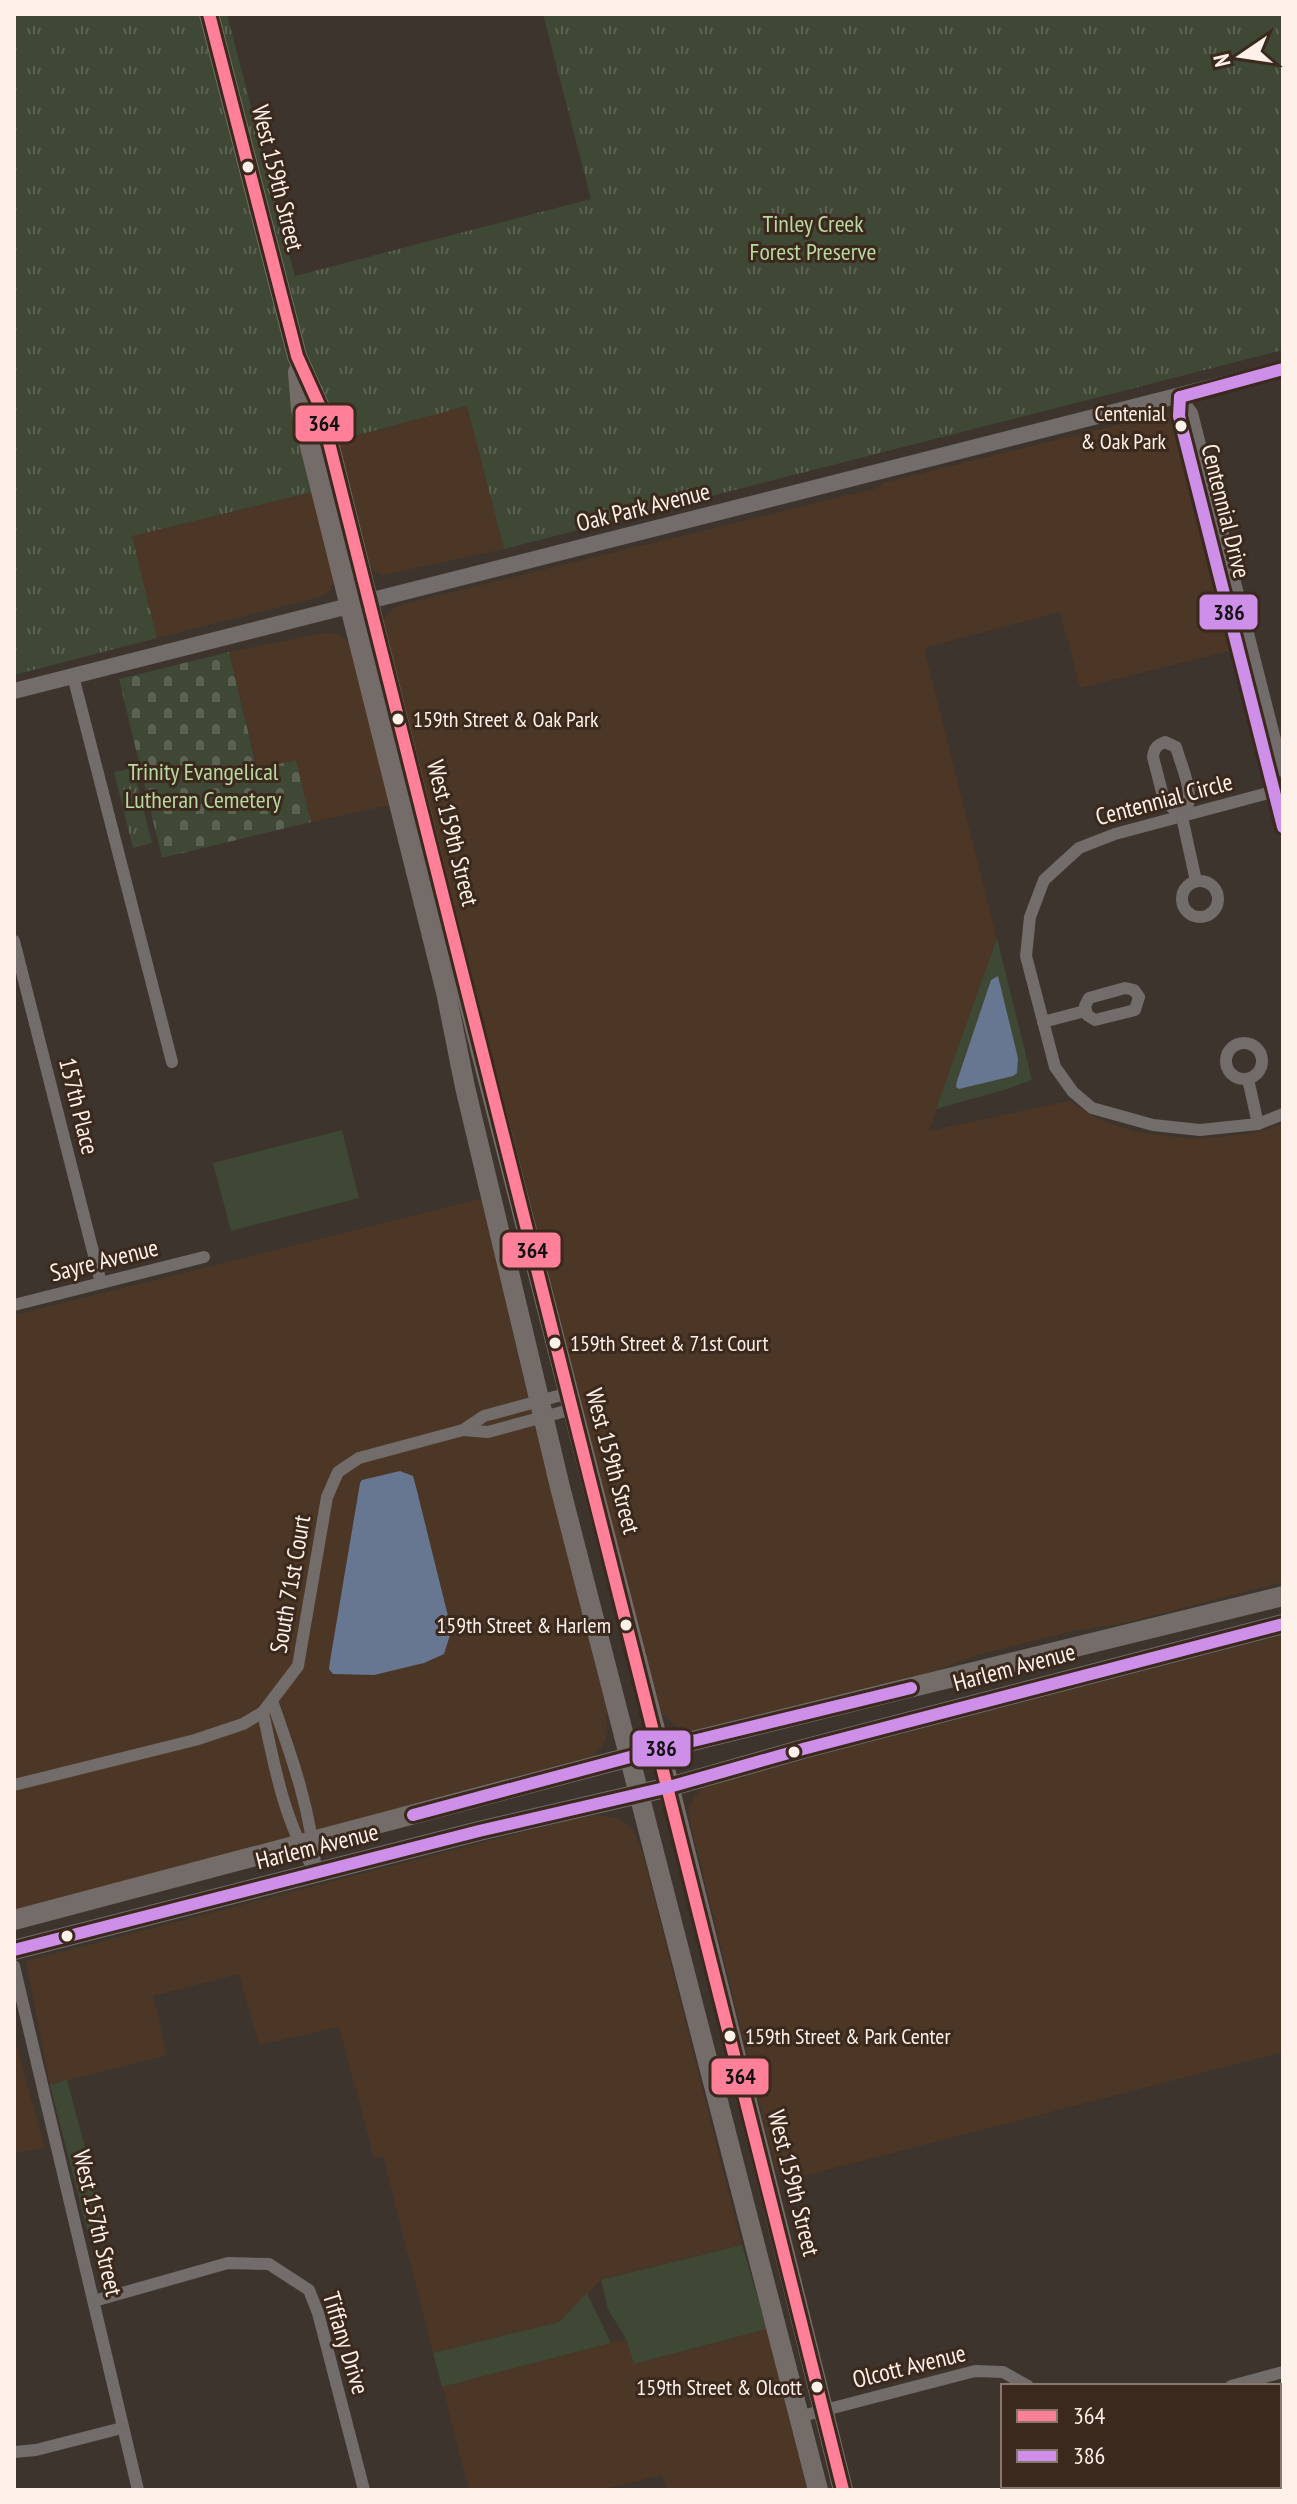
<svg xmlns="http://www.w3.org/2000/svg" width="1297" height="2504" viewBox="0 0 1297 2504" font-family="'PT Sans Narrow',sans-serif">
  <defs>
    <pattern id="cemetery-stones" width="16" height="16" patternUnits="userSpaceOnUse" patternTransform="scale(2)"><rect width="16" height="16" fill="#3f4735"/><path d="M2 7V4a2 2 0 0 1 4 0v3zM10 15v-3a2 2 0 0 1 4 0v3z" fill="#5c6252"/></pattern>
    <pattern id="park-tufts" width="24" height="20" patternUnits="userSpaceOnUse" patternTransform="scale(2)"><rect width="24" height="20" fill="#3f4735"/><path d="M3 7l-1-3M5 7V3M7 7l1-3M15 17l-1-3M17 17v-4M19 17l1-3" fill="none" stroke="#5c6252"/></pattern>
  </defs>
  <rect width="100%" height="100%" fill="#3d342d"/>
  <g fill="#4c3726">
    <path d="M 467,406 L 504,549 L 383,575 L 374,571 L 368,563 L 334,442 Z"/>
    <path d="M 1170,412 L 1229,651 L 1080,688 L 1060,612 L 924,648 L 997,938 L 929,1131 L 1069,1101 L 1100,1120 L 1137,1132 L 1193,1139 L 1249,1134 L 1283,1124 L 1283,1582 L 1125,1623 L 1067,1632 L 974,1656 L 919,1677 L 695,1731 L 679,1729 L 663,1714 L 657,1700 L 381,628 L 383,620 L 389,612 L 399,605 L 882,487 L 882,483 Z"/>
    <path d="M 313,492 L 334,580 L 330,591 L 320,597 L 157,638 L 131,536 Z"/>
    <path d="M 323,633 L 339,634 L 351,646 L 390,805 L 311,822 L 296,760 L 258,769 L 229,652 Z"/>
    <path d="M 485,1198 L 511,1327 L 607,1709 L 606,1740 L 592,1759 L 14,1912 L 14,1315 Z"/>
    <path d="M 1283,1635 L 1283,2052 L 788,2180 L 780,2177 L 775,2167 L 690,1822 L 688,1808 L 701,1788 L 725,1779 Z"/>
    <path d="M 600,1815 L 621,1819 L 633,1830 L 643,1854 L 742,2245 L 601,2280 L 559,2322 L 433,2353 L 383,2156 L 374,2158 L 339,2027 L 259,2045 L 239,1974 L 153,1996 L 167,2055 L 50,2085 L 26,1961 L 581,1817 Z"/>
    <path d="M 14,2037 L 45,2148 L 14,2153 Z"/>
    <path d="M 767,2329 L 810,2490 L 666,2490 L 662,2475 L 600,2490 L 469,2490 L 442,2387 L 626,2339 L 635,2364 Z"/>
  </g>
  <g fill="#3f4735">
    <path d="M 997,938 L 1032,1080 L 1004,1090 L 936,1109 Z"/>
    <path d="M 342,1130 L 359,1198 L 231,1231 L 213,1163 Z"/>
    <path d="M 67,2080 L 107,2229 L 88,2234 L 50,2085 Z"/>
    <path d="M 742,2245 L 767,2329 L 634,2364 L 626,2339 L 608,2309 L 601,2280 Z"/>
    <path d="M 587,2293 L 611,2343 L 442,2387 L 433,2353 L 559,2322 Z"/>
  </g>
  <path fill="url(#cemetery-stones)" d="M 229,652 L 257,769 L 296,760 L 311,822 L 162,858 L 119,679 Z"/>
  <g fill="url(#park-tufts)">
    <path d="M 14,14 L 227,14 L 295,276 L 591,199 L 543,14 L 1283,14 L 1283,350 L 504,549 L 467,406 L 302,450 L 313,492 L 132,536 L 157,638 L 14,675 Z"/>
    <path d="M 133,768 L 152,843 L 133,848 L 114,772 Z"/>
  </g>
  <g fill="#677691">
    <path d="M 998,976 L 1018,1058 L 1017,1073 L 1013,1076 L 959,1089 L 956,1087 L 957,1081 L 991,980 Z"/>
    <path d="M 400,1471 L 413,1476 L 416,1487 L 450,1624 L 450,1635 L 444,1654 L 424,1663 L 374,1675 L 333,1674 L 329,1669 L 330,1661 L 360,1483 L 362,1480 Z"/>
  </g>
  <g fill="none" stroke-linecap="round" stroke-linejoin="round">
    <g stroke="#726c6b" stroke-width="12">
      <path d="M 1180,397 L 1179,416 L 1283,827"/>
      <path d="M 1180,397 L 1192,413 L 1283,771"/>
      <path d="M 73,676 L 172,1062"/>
      <path d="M 1165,742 L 1176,747 C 1182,769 1198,798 1182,817 L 1164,800 L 1153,757 C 1154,748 1157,745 1165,742 Z"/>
      <path d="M 1283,789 L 1115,834 L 1079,848 L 1044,880 L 1030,917 L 1026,956 L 1055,1067 L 1073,1092 L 1092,1108 L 1153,1125 L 1200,1130 L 1258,1124 L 1283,1114"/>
      <path d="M 1182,817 L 1196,881"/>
      <circle cx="1200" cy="899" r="18"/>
      <path d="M 14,941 L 101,1283"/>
      <path d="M 1125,988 L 1134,990 L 1139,997 L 1135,1010 L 1095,1020 L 1087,1015 L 1085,1006 L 1089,998 Z"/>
      <path d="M 1043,1022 L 1085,1011"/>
      <circle cx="1244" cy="1061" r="18"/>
      <path d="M 1248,1079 L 1258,1124"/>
      <path d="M 14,1305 L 204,1257"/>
      <path d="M 463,1430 L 488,1432 L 573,1409"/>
      <path d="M 272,1701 C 292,1757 312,1814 316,1874"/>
      <path d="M 263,1712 C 274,1766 285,1824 315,1871"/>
      <path d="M 14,1785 L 195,1740 L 243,1724 L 263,1712 L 298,1666 L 327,1497 L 338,1472 L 359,1458 L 463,1430 L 484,1416 L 569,1393"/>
      <path d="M 14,1966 L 138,2490"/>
      <path d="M 94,2301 L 228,2263 L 269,2264 L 309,2290 L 318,2313 L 364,2490"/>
      <path d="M 1231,2386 L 1283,2372"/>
      <path d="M 798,2417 L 975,2371 L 1003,2372 L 1028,2386"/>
      <path d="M 14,2452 L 36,2450 L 122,2428"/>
      <path d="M 1065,2486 L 1066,2490"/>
      <path d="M 1223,2486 L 1224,2490"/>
    </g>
    <path stroke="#726c6b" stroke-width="16" d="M 14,691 L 1283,369"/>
    <g stroke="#736c69" stroke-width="20">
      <path d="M 209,14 L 297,356 L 320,407 L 481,1052 L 660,1749 L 843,2490"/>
      <path d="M 298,372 L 301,410 L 446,992 L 465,1087 L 560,1487 L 818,2490"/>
      <path d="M 14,1920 L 660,1749 L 1283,1596"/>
      <path d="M 14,1950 L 479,1831 L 669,1787 L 803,1749 L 1283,1624"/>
    </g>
    <g stroke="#3a291c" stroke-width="18">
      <path id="bus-1" d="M 209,14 L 297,356 L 320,407 C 493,1102 671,1795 843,2490"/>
    </g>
    <g stroke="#3a291c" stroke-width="18">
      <g id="bus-2">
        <path d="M 1180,397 L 1179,416 L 1283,827"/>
        <path d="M 1180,397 L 1283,369"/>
        <path d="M 413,1815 L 660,1749 L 911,1688"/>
        <path d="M 14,1950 L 479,1831 L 669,1787 L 803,1749 L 1283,1624"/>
      </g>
    </g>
    <use href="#bus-1" stroke="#ff8098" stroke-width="12"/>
    <use href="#bus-2" stroke="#ce8fe9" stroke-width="12"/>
  </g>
  <g fill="#fdf1e9" stroke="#3a291c" stroke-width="3">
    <circle cx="248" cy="167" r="7"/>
    <circle cx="1181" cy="426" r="7"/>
    <circle cx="398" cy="719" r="7"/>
    <circle cx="555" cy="1343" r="7"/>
    <circle cx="626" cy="1625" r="7"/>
    <circle cx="794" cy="1752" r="7"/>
    <circle cx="67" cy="1936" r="7"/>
    <circle cx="730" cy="2036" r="7"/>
    <circle cx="817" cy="2387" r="7"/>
  </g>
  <g text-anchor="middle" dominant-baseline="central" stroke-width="6" stroke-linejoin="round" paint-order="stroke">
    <g font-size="22" fill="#fdf1e9" stroke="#3a291c" text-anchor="end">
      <text x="1166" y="413">Centenial<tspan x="1166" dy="28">&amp; Oak Park</tspan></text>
      <text x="413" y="719" text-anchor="start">159th Street &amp; Oak Park</text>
      <text x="570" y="1343" text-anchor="start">159th Street &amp; 71st Court</text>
      <text x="611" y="1625">159th Street &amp; Harlem</text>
      <text x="745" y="2036" text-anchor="start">159th Street &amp; Park Center</text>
      <text x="802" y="2387">159th Street &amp; Olcott</text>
    </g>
    <g font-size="24" fill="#fdf1e9" stroke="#3a291c">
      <text transform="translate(278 178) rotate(76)">West 159th Street</text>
      <text transform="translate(643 507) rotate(-14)">Oak Park Avenue</text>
      <text transform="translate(1226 511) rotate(76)">Centennial Drive</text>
      <text transform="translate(1164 799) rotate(-15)">Centennial Circle</text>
      <text transform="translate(453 833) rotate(76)">West 159th Street</text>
      <text transform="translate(79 1106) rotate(76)">157th Place</text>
      <text transform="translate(104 1260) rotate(-14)">Sayre Avenue</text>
      <text transform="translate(613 1461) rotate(75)">West 159th Street</text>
      <text transform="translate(290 1584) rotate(-80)">South 71st Court</text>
      <text transform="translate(1014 1667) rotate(-15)">Harlem Avenue</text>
      <text transform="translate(317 1846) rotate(-14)">Harlem Avenue</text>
      <text transform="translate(794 2183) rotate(76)">West 159th Street</text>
      <text transform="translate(98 2223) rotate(77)">West 157th Street</text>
      <text transform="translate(346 2343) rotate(73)">Tiffany Drive</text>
      <text transform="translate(909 2366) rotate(-14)">Olcott Avenue</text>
    </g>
    <g font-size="24" fill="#bad9a2" stroke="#3a291c">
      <text x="813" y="223">Tinley Creek<tspan x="813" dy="28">Forest Preserve</tspan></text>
      <text x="203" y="771">Trinity Evangelical<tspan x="203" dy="28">Lutheran Cemetery</tspan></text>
    </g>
  </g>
  <g stroke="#3a291c" stroke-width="3">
    <rect x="294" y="404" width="61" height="39" rx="8" fill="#ff8098"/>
    <rect x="1198" y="593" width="61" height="38" rx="8" fill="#ce8fe9"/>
    <rect x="501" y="1231" width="61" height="38" rx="8" fill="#ff8098"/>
    <rect x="631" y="1729" width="61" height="39" rx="8" fill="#ce8fe9"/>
    <rect x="710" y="2057" width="60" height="39" rx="8" fill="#ff8098"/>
  </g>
  <g font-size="22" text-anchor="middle" font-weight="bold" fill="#111">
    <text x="324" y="431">364</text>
    <text x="1229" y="620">386</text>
    <text x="532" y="1258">364</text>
    <text x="661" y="1756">386</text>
    <text x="740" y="2084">364</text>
  </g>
  <rect width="1297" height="2504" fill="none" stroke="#fdf1e9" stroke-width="32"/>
  <rect x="1001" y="2384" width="280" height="104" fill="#3a291c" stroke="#88796e" stroke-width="2"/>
  <rect x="1017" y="2410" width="40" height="12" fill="#ff8098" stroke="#88796e" stroke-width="2"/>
  <text x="1073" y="2424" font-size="24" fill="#fdf1e9">364</text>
  <rect x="1017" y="2450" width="40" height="12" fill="#ce8fe9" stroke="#88796e" stroke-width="2"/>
  <text x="1073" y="2464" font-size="24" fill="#fdf1e9">386</text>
  <g transform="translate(1241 56) rotate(257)" stroke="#3a291c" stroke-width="6" paint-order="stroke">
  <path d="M0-6L14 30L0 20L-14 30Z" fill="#fdf1e9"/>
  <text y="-12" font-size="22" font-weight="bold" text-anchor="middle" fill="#fdf1e9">N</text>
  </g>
</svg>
